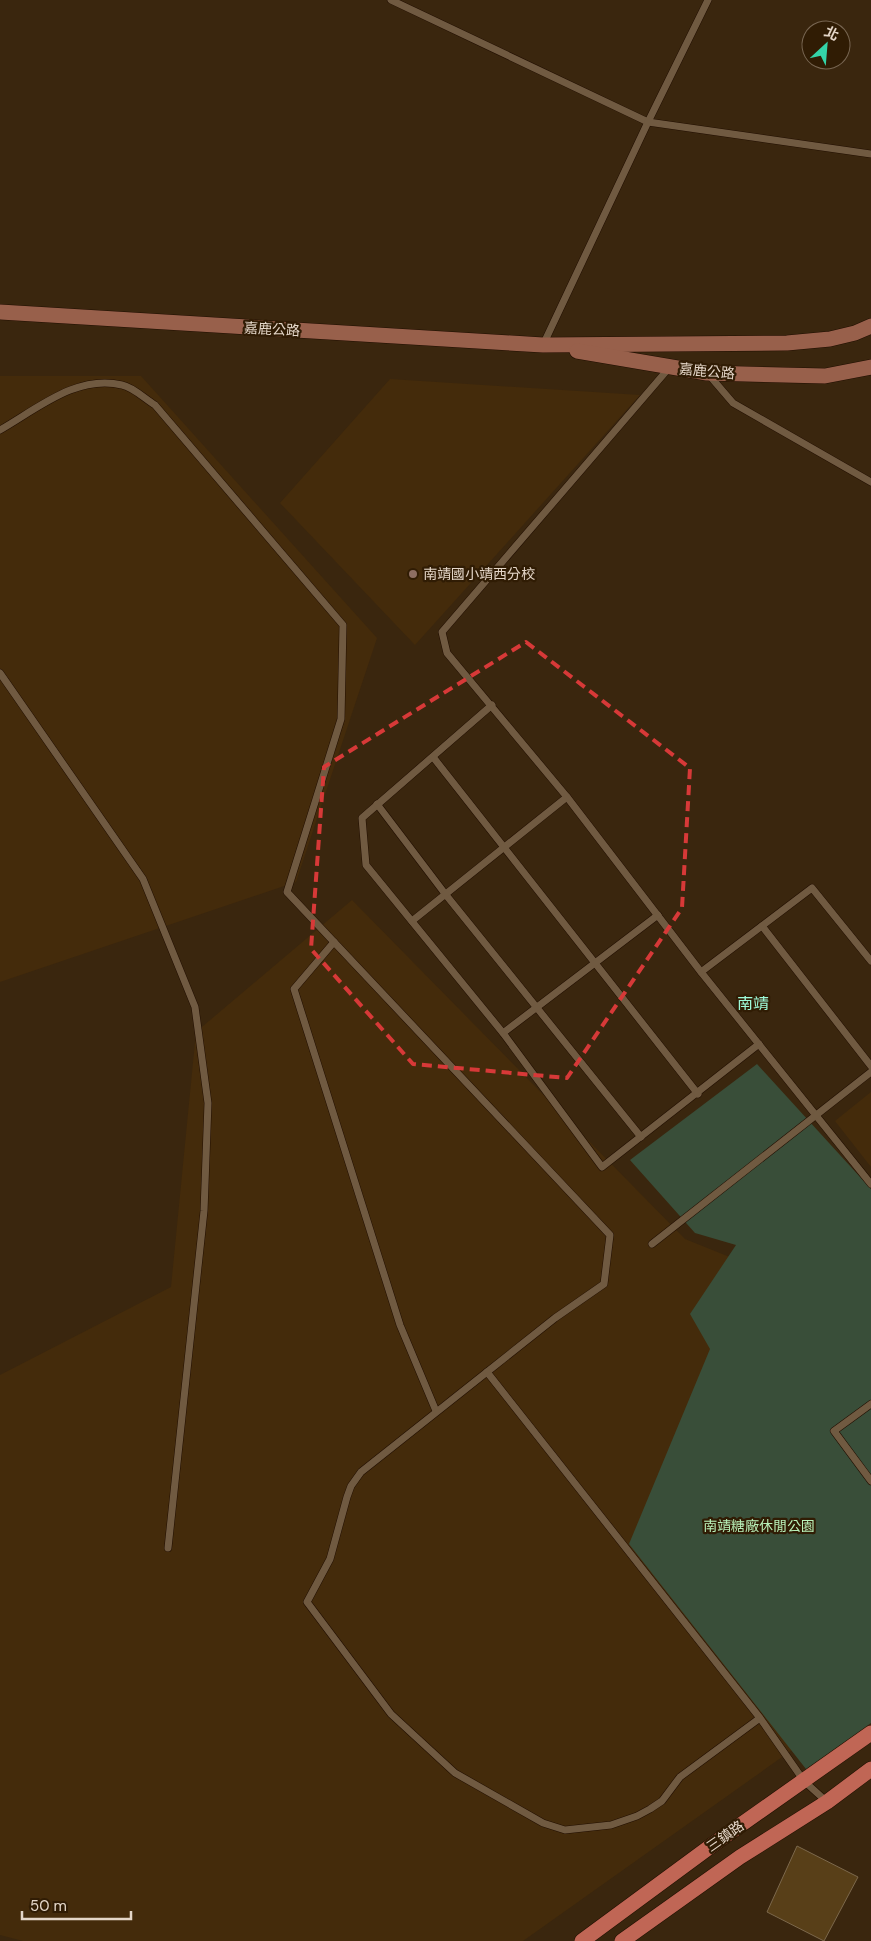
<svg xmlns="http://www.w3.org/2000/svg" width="871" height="1941" viewBox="0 0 871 1941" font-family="'DM Sans','Noto Sans TC',sans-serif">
  <rect width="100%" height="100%" fill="#3a260e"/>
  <g fill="#442b0b">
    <path d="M 0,376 L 141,376 L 377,638 L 296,882 L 0,982 Z"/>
    <path d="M 390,379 L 640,395 L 415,645 L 280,503 Z"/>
    <path d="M 352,900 L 685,1239 L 822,1294 L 871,1694 L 523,1941 L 23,1941 L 0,1935 L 0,1375 L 171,1287 L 196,1032 Z"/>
    <path d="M 871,1092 L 871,1167 L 835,1121 Z"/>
  </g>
  <path fill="#394e39" d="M 757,1064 L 871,1189 L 871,1723 L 806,1769 L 629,1544 L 710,1349 L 690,1314 L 736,1245 L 695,1233 L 630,1160 Z"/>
  <path fill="#583f18" stroke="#7c684c" d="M 797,1846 L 858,1877 L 824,1941 L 767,1912 Z"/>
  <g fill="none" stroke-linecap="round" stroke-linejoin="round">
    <g stroke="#210e00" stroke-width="8">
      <g id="lane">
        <path d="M 391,0 L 648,122 L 543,345"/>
        <path d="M 708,0 L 648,122 L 871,154"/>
        <path d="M 669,368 L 442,632 L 447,653 L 567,797 L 701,972 L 871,1184"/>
        <path d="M 709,375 L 733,403 L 871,482"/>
        <path d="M 0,430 C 37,409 77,374 122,385 C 133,387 145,399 155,405 L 343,625 L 341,719 L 287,892 L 334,942"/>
        <path d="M 0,673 L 143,879 L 195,1007 L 208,1103 L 204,1211 L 168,1548"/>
        <path d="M 492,705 L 362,818 L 366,865 L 503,1033 L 602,1167 L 759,1044"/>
        <path d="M 433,757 L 698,1094"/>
        <path d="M 377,804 L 446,895 L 641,1137"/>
        <path d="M 412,921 L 567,797"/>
        <path d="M 762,926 L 871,1066"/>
        <path d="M 701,972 L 812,888 L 871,961"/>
        <path d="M 503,1033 L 658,915"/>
        <path d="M 652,1244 L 871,1072"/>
        <path d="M 871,1404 L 834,1431 L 871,1481"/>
        <path d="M 436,1411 L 400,1325 L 294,989 L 334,942 L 610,1235 L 604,1284 L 555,1318 L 487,1372"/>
        <path d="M 760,1718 L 680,1777 L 662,1801 L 650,1809 L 637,1816 L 611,1825 L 565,1830 L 543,1823 L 455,1773 L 391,1714 L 307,1602 L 330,1559 L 347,1497 L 351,1486 L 361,1472 L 487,1372 L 760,1718 L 804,1781 L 827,1802"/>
      </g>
    </g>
    <g stroke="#210e00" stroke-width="16">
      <g id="secondary">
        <path d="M 0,312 L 543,345 L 787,343 L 830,339 L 855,333 L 871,326"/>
        <path d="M 577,351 L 707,373 L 825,376 L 871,367"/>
      </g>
    </g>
    <g stroke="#210e00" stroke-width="16">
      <g id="primary">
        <path d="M 582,1941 L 715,1843 L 871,1733"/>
        <path d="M 622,1941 L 740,1857 L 827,1802 L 871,1769"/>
      </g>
    </g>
    <use href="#lane" stroke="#705a41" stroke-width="7"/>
    <use href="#secondary" stroke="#98604b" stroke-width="15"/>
    <use href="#primary" stroke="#c06655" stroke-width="15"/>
  </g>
  <path fill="none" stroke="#d73938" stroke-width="4" stroke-dasharray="10 6" stroke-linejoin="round" d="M 526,642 L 690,768 L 682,908 L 567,1078 L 413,1064 L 311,949 L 324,767 Z"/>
  <circle fill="#8d6e63" stroke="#301c04" stroke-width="2" cx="413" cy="574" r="5"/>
  <g text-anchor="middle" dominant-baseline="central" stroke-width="4.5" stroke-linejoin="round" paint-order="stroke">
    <g font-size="14" fill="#e4d6c8" stroke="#301c04">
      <text transform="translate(272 329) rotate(3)">嘉鹿公路</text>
      <text transform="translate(707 371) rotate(5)">嘉鹿公路</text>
      <text transform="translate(725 1836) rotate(-35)">三鎮路</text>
    </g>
    <g font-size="14" fill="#e4d6c8" stroke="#301c04" text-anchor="start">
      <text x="423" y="574">南靖國小靖西分校</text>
    </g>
    <g font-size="14" fill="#b9f1ba" stroke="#301c04">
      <text x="759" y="1526">南靖糖廠休閒公園</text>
    </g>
    <g font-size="16" fill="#9efad9" stroke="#301c04">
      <text x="753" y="1003">南靖</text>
    </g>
  </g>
  <g transform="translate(826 45) rotate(26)"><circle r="24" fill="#301c04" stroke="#786652"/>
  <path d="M0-4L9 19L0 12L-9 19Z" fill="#34d4a8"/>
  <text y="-8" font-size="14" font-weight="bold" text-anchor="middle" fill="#e4d6c8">北</text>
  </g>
  <path d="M22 1911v8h109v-8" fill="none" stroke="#e4d6c8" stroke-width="2.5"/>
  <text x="30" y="1911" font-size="15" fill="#e4d6c8" stroke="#301c04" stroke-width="4" paint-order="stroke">50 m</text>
</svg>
